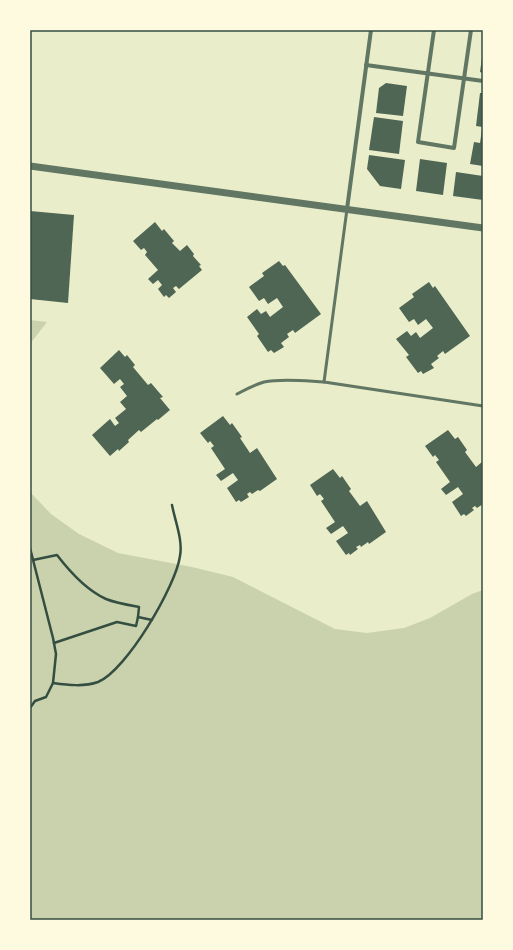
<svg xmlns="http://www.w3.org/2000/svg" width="513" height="950" viewBox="0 0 513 950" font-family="Lora,serif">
  <rect width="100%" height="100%" fill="#e9edc9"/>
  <g fill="#cad2ad">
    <path d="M 30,320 L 47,322 L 30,344 Z"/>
    <path d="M 30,492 L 51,514 L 79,534 L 118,553 L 192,567 L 233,577 L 335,629 L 367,633 L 404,628 L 430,618 L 472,594 L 483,590 L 483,920 L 30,920 Z"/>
  </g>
  <g fill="#4f6655">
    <path d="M 482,58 L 483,58 L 483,73 L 480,72 Z"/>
    <path d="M 386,83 L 407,86 L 403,116 L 376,113 L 379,88 Z"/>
    <path d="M 480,93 L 483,93 L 483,127 L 476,126 Z"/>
    <path d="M 374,117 L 403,121 L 399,154 L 369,150 Z"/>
    <path d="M 482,129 L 483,166 L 470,164 L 474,142 L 480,143 Z"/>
    <path d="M 369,155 L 405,160 L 401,189 L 380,186 L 367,169 Z"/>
    <path d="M 420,159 L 447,163 L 443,195 L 416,191 Z"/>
    <path d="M 456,172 L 483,176 L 483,200 L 453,196 Z"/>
    <path d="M 30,211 L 74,215 L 68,303 L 30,299 Z"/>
    <path d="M 155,222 L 162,231 L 164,229 L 174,241 L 172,243 L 180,251 L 187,245 L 194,254 L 193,256 L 201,265 L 199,266 L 202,270 L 179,289 L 176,286 L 173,288 L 176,292 L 169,298 L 166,295 L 164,297 L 158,289 L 162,285 L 158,280 L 153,284 L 148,279 L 158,270 L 145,255 L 147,252 L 144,248 L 141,250 L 133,241 Z"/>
    <path d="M 279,261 L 283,266 L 285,265 L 321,314 L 295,333 L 293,330 L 287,334 L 289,337 L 281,343 L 284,347 L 274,353 L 271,350 L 268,352 L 257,336 L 259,334 L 247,317 L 257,309 L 261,314 L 266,311 L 270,317 L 283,307 L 277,298 L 268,304 L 264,298 L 259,301 L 249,287 L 264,276 L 262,273 Z"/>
    <path d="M 429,282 L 433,288 L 435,286 L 470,336 L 445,354 L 443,351 L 437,356 L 439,358 L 431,364 L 434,368 L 423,374 L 421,371 L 418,373 L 406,357 L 409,355 L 396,339 L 407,331 L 411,336 L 416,332 L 420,338 L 433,328 L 426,319 L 418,325 L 414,319 L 409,322 L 399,308 L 414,297 L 412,294 Z"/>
    <path d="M 119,350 L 125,357 L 127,355 L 135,365 L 133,367 L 148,385 L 151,383 L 163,397 L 160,398 L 170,410 L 158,420 L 157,419 L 141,432 L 139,430 L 128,440 L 129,442 L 119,451 L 118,449 L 110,456 L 92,435 L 110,419 L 115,426 L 119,423 L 115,418 L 126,409 L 120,402 L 127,396 L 120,387 L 124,384 L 120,379 L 114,384 L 100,368 Z"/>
    <path d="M 223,416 L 230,425 L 232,423 L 242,437 L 240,438 L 250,453 L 257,448 L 277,479 L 260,491 L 258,490 L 252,494 L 250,492 L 247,494 L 249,497 L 241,502 L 239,500 L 236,502 L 227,488 L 238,480 L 233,473 L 221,481 L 216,475 L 225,469 L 211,448 L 214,446 L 210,441 L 208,443 L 200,433 Z"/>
    <path d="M 448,430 L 455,439 L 458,437 L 467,450 L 465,452 L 476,467 L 482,462 L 483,463 L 483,504 L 477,508 L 475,506 L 472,508 L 474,510 L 466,516 L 464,514 L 461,516 L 452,502 L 463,494 L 458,487 L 446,495 L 441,489 L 450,482 L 436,462 L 439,460 L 435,455 L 433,457 L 425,446 Z"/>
    <path d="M 333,469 L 340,478 L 342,476 L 351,489 L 349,491 L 360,506 L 367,501 L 386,532 L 369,544 L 368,542 L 361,547 L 360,545 L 356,547 L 358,549 L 350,555 L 349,553 L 346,555 L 336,541 L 348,533 L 343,526 L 331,534 L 326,528 L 335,522 L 321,501 L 324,499 L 320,494 L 317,496 L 310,485 Z"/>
  </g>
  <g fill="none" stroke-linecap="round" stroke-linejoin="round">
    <g stroke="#344e41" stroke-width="2.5">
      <path d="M 30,548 L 53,638 L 56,654 L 53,683 L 46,697 L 35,701 L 30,708"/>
      <path d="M 33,560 L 57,555 C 70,572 86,590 106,599 C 116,603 128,605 139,607 L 138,617 L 152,620"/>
      <path d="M 54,643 L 117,622 L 136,626 L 138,617"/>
      <path d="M 53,683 C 68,685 84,687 98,682 C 126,671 176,586 180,556 C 183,540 175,521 172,505"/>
    </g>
    <g stroke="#617663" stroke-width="3">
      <path d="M 324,382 L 483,406"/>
      <path d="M 237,394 C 246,389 254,385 264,382 C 282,378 306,381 324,382 L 347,209"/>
    </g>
    <g stroke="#617663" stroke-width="4">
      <path d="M 434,30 L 418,142 L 454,148 L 471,30"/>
      <path d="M 366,65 L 483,81"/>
      <path d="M 347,209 L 371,30"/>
    </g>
    <path stroke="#617663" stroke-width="7" d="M 30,166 L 483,228"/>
  </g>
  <rect width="513" height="950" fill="none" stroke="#fefae0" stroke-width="62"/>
  <rect x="31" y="31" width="451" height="888" fill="none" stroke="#344e41" stroke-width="1.5"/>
</svg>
